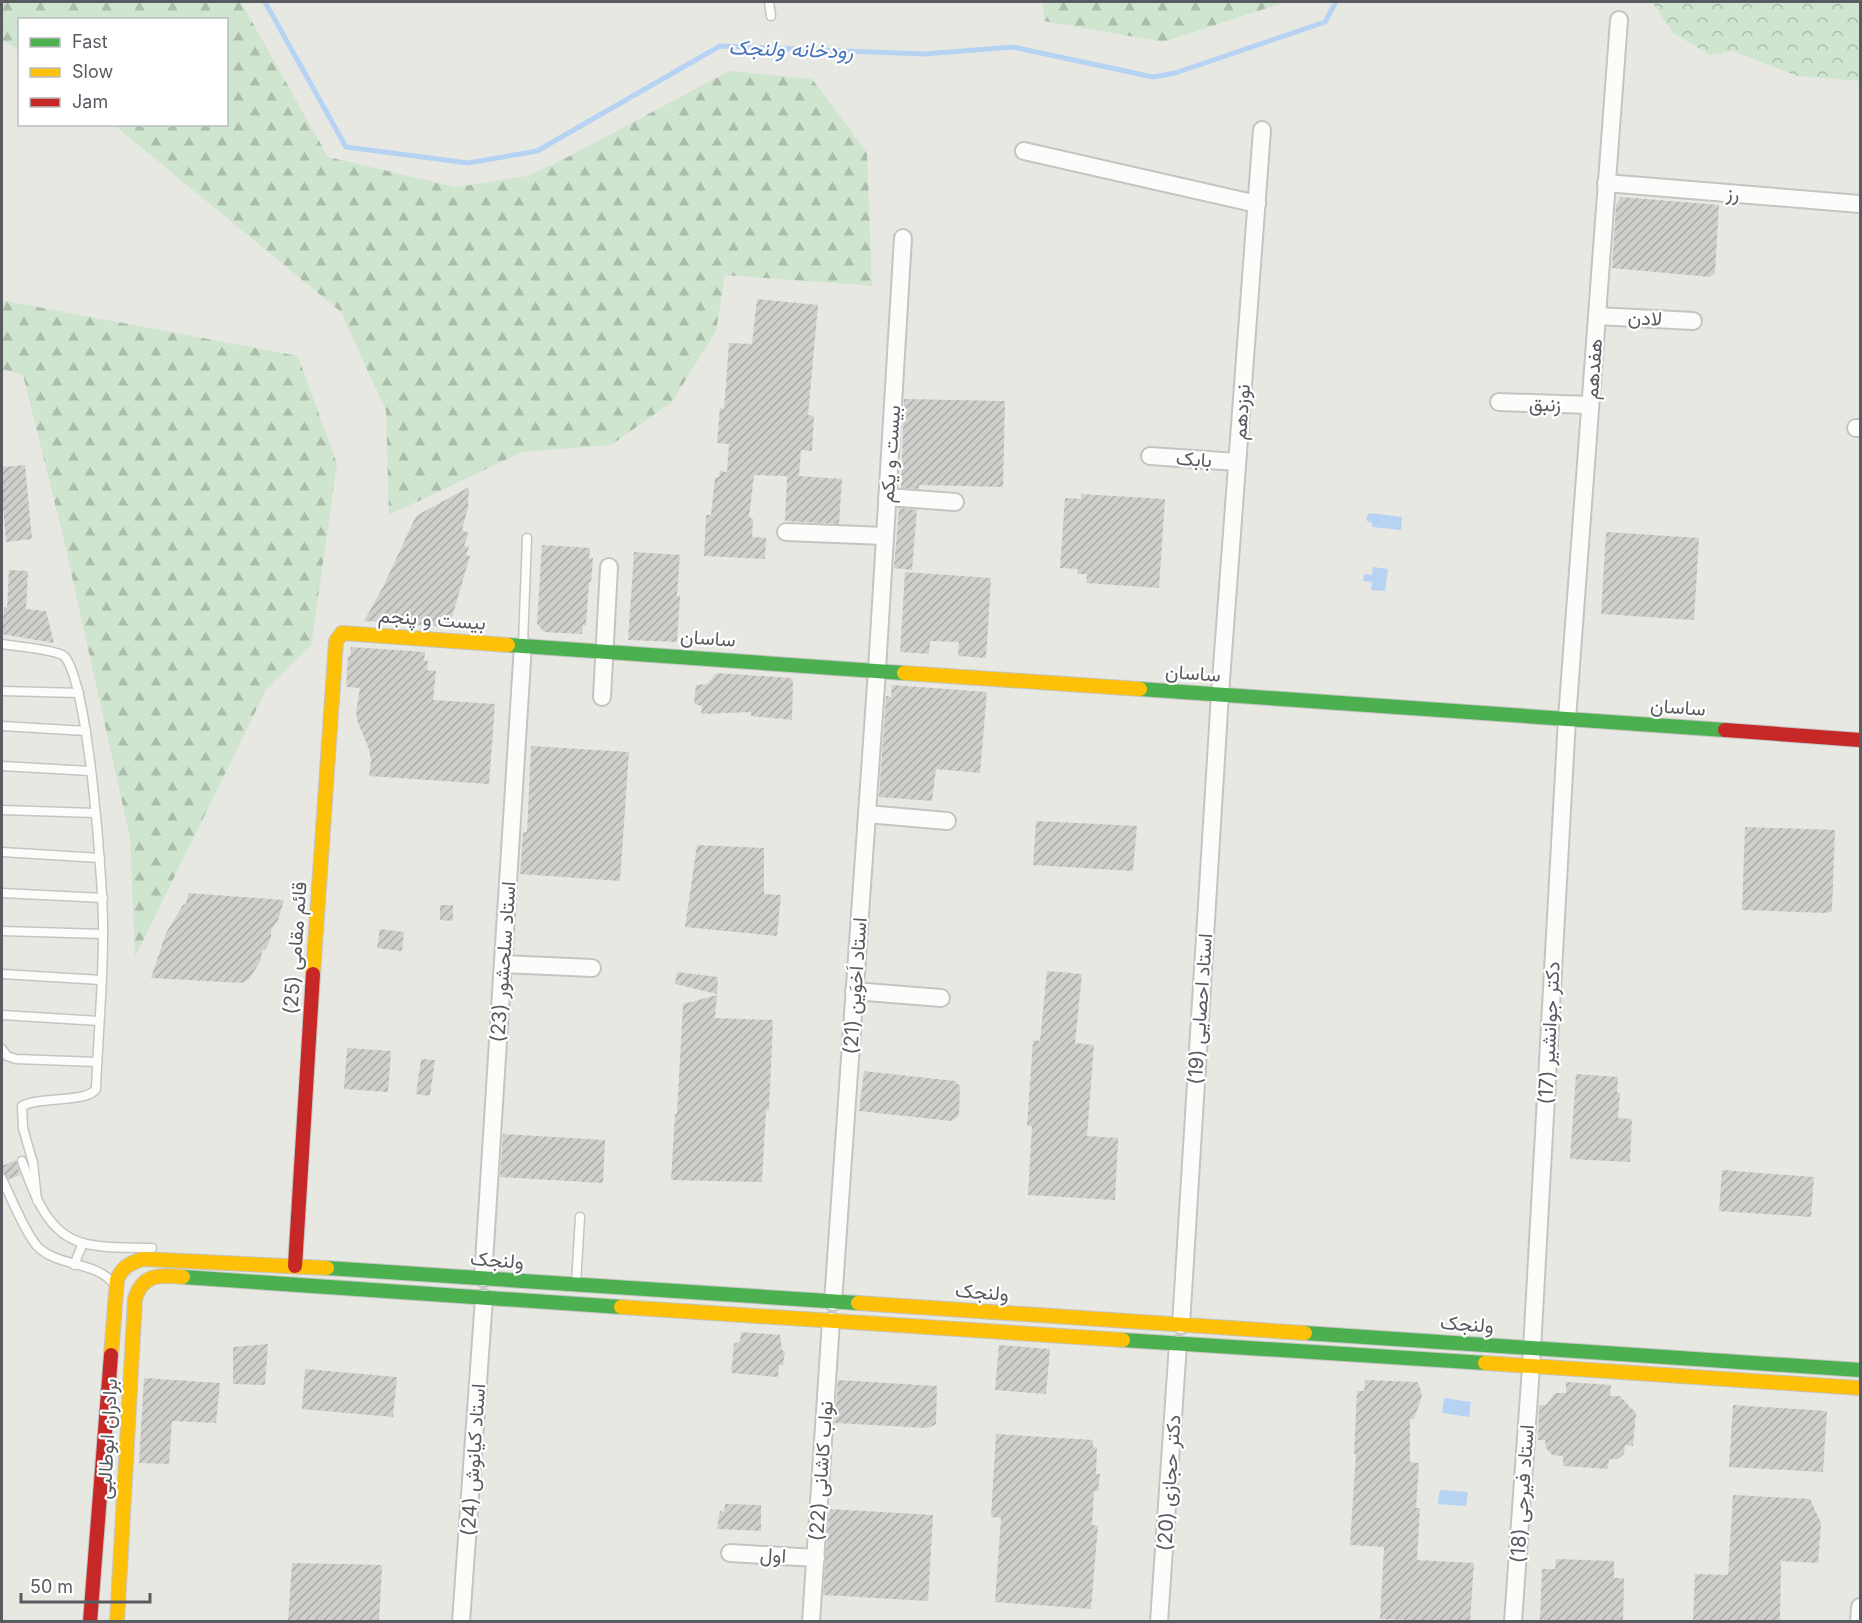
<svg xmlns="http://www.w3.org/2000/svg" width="1862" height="1623" viewBox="0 0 1862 1623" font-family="Inter,Vazirmatn,sans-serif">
  <defs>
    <pattern id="forest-firs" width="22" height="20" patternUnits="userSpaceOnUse" patternTransform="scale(1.5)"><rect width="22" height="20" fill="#d0e5d0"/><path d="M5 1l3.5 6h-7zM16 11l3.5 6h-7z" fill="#acbdac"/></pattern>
    <pattern id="park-crowns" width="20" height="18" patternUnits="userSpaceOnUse" patternTransform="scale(1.5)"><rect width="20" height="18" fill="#d0e5d0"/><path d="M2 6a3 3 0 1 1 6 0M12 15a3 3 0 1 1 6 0" fill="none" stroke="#acbdac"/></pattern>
    <pattern id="building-hatch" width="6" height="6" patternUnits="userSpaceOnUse" patternTransform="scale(1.5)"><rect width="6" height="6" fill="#d0cfcc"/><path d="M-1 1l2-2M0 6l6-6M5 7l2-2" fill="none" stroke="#acaba9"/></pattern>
  </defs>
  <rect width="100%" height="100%" fill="#e8e8e3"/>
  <g fill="url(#forest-firs)">
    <path d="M 2,2 L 241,2 L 328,157 L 456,187 L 527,176 L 562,160 L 729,71 L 812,79 L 867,153 L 872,286 L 725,275 L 716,331 L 672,402 L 611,445 L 522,452 L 389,515 L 386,411 L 341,312 L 114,125 L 226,124 L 226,20 L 20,20 L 19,50 L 2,40 Z"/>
    <path d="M 1043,2 L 1286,2 L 1163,42 L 1044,21 Z"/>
    <path d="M 6,301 L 298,356 L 337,464 L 311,646 L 267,688 L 135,957 L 130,838 L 63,536 L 23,375 L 2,369 L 2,302 Z"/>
  </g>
  <path fill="url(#park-crowns)" d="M 1648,2 L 1857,2 L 1860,5 L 1860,81 L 1797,76 L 1733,51 L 1710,55 L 1673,33 L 1652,2 Z"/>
  <g fill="#b6d3f3">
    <path d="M 1369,513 L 1402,517 L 1401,530 L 1372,527 L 1372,523 L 1367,521 L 1366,518 Z"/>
    <path d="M 1373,567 L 1388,569 L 1385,591 L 1371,590 L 1372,582 L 1363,581 L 1364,574 L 1372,575 Z"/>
    <path d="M 1444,1398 L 1471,1402 L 1469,1417 L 1442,1413 Z"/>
    <path d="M 1441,1490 L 1468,1492 L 1466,1506 L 1438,1504 L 1439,1493 Z"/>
  </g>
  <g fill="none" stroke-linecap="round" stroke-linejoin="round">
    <path stroke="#b6d3f3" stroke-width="5" d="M 265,2 L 346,147 L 468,163 L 537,151 L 720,46 L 924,54 L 1013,47 L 1153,77 L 1175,73 L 1325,22 L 1336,2"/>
  </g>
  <g fill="url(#building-hatch)">
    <path d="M 1621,197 L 1719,205 L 1715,273 L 1710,277 L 1612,268 L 1616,205 Z"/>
    <path d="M 757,299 L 818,305 L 808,415 L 814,416 L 812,451 L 801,450 L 799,476 L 842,479 L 839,524 L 785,521 L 787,476 L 754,475 L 749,517 L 753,519 L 752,537 L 766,538 L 765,559 L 704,556 L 706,515 L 711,515 L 715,478 L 719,477 L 720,471 L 727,472 L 729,444 L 717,443 L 720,408 L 724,409 L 729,343 L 752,344 Z"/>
    <path d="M 904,399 L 1005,401 L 1003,487 L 919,485 L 919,489 L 901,488 Z"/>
    <path d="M 25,465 L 32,539 L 6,542 L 2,494 L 2,467 Z"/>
    <path d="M 469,487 L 468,507 L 462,530 L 469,533 L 464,546 L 469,547 L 466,555 L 470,556 L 449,627 L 364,621 L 383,587 L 416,516 Z"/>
    <path d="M 1081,494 L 1165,499 L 1159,588 L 1086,583 L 1087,574 L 1077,574 L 1078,569 L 1060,568 L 1065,498 L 1081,499 Z"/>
    <path d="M 899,508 L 917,510 L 912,570 L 894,568 Z"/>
    <path d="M 1606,532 L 1699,538 L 1694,620 L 1601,614 Z"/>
    <path d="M 542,545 L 590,548 L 589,558 L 593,558 L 591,582 L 589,582 L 586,625 L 583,625 L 582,634 L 544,632 L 537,624 Z"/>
    <path d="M 634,552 L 680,555 L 677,596 L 680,596 L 677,642 L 628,640 Z"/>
    <path d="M 9,570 L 28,571 L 26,609 L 46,611 L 54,643 L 2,634 L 4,607 L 7,608 Z"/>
    <path d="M 905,572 L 991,578 L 986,658 L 958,656 L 959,642 L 930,641 L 929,654 L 900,652 Z"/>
    <path d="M 351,647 L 425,652 L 424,660 L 428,661 L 427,670 L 436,671 L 433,700 L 495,704 L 489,784 L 369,776 L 371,760 L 369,749 L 358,723 L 356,712 L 360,688 L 346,687 L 348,656 L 350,656 Z"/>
    <path d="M 717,673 L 791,678 L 793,683 L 792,720 L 751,716 L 751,712 L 701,714 L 702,706 L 694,704 L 696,685 L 707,684 Z"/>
    <path d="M 892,685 L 987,692 L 980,773 L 936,769 L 932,801 L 879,797 L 886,696 L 891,697 Z"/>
    <path d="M 531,746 L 629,752 L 620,881 L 520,874 L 523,832 L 527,832 Z"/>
    <path d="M 1036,821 L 1137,826 L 1133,871 L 1033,865 Z"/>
    <path d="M 1745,827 L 1835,830 L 1832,911 L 1826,913 L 1742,910 Z"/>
    <path d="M 697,845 L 764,848 L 764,894 L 781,895 L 777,936 L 685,927 Z"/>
    <path d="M 188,893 L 284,900 L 278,920 L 271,930 L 271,937 L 266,949 L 262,950 L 261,960 L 249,979 L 242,983 L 151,978 L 166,933 L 183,905 L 186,904 Z"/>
    <path d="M 440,905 L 453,905 L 453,921 L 440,920 Z"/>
    <path d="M 380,929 L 404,932 L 402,951 L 377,948 Z"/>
    <path d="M 1047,971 L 1082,974 L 1075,1043 L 1094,1045 L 1087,1136 L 1118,1138 L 1115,1200 L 1028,1195 L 1032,1126 L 1027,1126 L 1033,1040 L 1040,1041 Z"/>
    <path d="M 677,972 L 718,977 L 717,994 L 675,984 Z"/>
    <path d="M 717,995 L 715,1018 L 773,1020 L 769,1110 L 766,1110 L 762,1182 L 671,1180 L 675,1114 L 677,1114 L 683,1004 Z"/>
    <path d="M 347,1048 L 391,1051 L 388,1092 L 344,1089 Z"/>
    <path d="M 421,1059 L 435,1060 L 430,1096 L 416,1094 Z"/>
    <path d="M 864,1071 L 955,1081 L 960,1086 L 959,1116 L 951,1121 L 859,1111 Z"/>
    <path d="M 1576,1074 L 1618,1077 L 1617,1092 L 1620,1094 L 1618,1118 L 1632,1119 L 1630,1162 L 1570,1159 Z"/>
    <path d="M 503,1134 L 605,1140 L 603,1183 L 500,1177 Z"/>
    <path d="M 16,1160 L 20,1175 L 9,1179 L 3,1173 L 2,1166 Z"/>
    <path d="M 1722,1170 L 1814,1177 L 1811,1217 L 1719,1211 Z"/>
    <path d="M 741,1332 L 780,1335 L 782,1350 L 785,1352 L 783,1365 L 779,1365 L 778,1377 L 731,1373 L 734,1344 L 740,1341 Z"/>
    <path d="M 268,1344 L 265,1385 L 233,1384 L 233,1347 Z"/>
    <path d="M 999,1345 L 1050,1349 L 1046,1394 L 995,1390 Z"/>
    <path d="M 305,1369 L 397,1377 L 393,1417 L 302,1409 Z"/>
    <path d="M 144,1378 L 220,1383 L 216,1423 L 172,1421 L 169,1464 L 139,1463 Z"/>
    <path d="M 838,1380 L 937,1386 L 936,1424 L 928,1428 L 835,1423 Z"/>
    <path d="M 1365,1380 L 1418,1382 L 1422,1395 L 1419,1405 L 1414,1419 L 1410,1419 L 1410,1462 L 1419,1463 L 1416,1508 L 1420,1508 L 1417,1560 L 1474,1563 L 1470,1622 L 1380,1619 L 1384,1547 L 1350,1545 L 1356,1454 L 1354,1454 L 1357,1391 L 1364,1391 Z"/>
    <path d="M 1566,1382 L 1611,1385 L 1610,1396 L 1620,1396 L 1636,1413 L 1633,1446 L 1625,1445 L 1624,1454 L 1618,1459 L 1609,1459 L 1608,1469 L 1563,1466 L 1563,1456 L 1552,1455 L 1546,1448 L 1545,1440 L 1538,1440 L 1539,1405 L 1546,1405 L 1555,1393 L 1566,1393 Z"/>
    <path d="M 1733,1405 L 1827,1411 L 1823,1472 L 1729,1467 Z"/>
    <path d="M 996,1434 L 1093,1440 L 1093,1447 L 1097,1447 L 1096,1474 L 1100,1474 L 1098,1491 L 1094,1491 L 1092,1525 L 1098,1526 L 1091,1609 L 995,1602 L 1001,1518 L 991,1517 Z"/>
    <path d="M 1733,1495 L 1810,1499 L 1821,1523 L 1818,1563 L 1781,1561 L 1780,1622 L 1693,1622 L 1695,1574 L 1728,1575 Z"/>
    <path d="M 725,1504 L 761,1505 L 761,1531 L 717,1529 L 720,1511 L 724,1512 Z"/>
    <path d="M 829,1509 L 933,1515 L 928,1601 L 823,1595 Z"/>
    <path d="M 1556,1559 L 1614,1561 L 1614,1578 L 1624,1578 L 1623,1622 L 1540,1622 L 1542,1569 L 1555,1569 Z"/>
    <path d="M 292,1563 L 382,1565 L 379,1622 L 288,1622 Z"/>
  </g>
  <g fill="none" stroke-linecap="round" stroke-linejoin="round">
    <g stroke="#c4c5c3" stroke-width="11">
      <g id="lane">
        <path d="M 769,2 L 771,16"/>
        <path d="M 2,644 C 13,646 57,650 64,656 C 89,681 104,892 103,934 C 103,986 98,1037 96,1089 C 87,1103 40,1096 22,1106 L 23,1128 L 33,1163 L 37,1200"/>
        <path d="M 523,644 L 527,538"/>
        <path d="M 2,691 L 79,693"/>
        <path d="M 2,726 L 86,731"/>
        <path d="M 2,766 L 90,771"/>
        <path d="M 2,810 L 95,813"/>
        <path d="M 2,852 L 100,858"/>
        <path d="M 2,893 L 103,898"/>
        <path d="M 2,931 L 103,934"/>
        <path d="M 2,974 L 101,980"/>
        <path d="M 2,1015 L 99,1021"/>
        <path d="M 2,1049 L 7,1056 L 16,1059 L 97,1062"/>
        <path d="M 22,1161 C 33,1192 47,1234 83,1243 C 104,1249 130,1247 152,1248"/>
        <path d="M 2,1179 C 11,1197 24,1231 37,1246 C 57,1267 95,1261 113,1283"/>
        <path d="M 74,1265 L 83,1243"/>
        <path d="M 576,1284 L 580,1217"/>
      </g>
    </g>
    <g stroke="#c4c5c3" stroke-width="20">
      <g id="street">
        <path d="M 1024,151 L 1257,204"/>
        <path d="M 1606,183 L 1860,204"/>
        <path d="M 1597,316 L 1693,321"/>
        <path d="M 1499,402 L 1590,405"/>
        <path d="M 1856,428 L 1860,428"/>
        <path d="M 1150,456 L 1237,462"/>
        <path d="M 887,497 L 955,502"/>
        <path d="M 786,532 L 885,536"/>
        <path d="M 602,697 L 609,567"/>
        <path d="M 867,814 L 947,821"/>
        <path d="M 503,964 L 592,968"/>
        <path d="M 854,991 L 941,998"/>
        <path d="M 483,1278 L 523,645"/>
        <path d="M 833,1302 L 877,670 L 903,238"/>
        <path d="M 1181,1325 L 1220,694 L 1262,130"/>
        <path d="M 730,1553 L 816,1558"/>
        <path d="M 461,1622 L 484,1298"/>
        <path d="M 811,1622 L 831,1321"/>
        <path d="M 1159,1622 L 1178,1344"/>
        <path d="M 1513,1622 L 1531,1367 L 1567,719 L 1619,20"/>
        <path d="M 1859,1622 L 1860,1607"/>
      </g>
    </g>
    <g stroke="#c5c5c4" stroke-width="16">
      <g id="fast">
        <path d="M 508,645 L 904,673"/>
        <path d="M 1140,689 L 1725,730"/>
        <path d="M 327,1268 L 858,1303"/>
        <path d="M 183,1277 L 621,1307"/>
        <path d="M 1305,1333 L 1860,1370"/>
        <path d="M 1123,1340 L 1485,1363"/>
      </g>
    </g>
    <g stroke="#c5c5c4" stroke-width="16">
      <g id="slow">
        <path d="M 904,673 L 1140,689"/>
        <path d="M 313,974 L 336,641 L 342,633 L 508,645"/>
        <path d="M 858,1303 L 1305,1333"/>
        <path d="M 621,1307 L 1123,1340"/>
        <path d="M 111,1355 L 117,1280 C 122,1267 130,1263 143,1259 L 327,1268"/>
        <path d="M 1485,1363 L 1860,1388"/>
        <path d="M 117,1622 L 135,1299 C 143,1273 160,1275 183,1277"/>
      </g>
    </g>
    <g stroke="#c5c5c4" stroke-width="16">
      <g id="jam">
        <path d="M 1725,730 L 1860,740"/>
        <path d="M 295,1266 L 313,974"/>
        <path d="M 90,1622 L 111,1355"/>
      </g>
    </g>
    <use href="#lane" stroke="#fcfcfb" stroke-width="8"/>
    <use href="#street" stroke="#fcfcfb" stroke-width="16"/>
    <use href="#fast" stroke="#4caf50" stroke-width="14"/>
    <use href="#slow" stroke="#ffc107" stroke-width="14"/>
    <use href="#jam" stroke="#c62828" stroke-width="14"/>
  </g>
  <g text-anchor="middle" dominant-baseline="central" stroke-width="4.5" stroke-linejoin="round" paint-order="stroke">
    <g font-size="20" fill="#585b60" stroke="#fff">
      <text transform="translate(1733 193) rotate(5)">رز</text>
      <text transform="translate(1645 318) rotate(3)">لادن</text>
      <text transform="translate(1593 369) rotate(-86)">هفدهم</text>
      <text transform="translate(1545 404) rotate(2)">زنبق</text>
      <text transform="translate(1241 412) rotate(-86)">نوزدهم</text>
      <text transform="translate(890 454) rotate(-86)">بیست و یکم</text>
      <text transform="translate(1194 459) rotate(4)">بابک</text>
      <text transform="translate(432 619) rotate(4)">بیست و پنجم</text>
      <text transform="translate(708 638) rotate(4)">ساسان</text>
      <text transform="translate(1193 673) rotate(4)">ساسان</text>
      <text transform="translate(1678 707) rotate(4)">ساسان</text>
      <text transform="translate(295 948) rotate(-86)">قائم مقامی (25)</text>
      <text transform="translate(503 962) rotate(-86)">استاد سلحشور (23)</text>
      <text transform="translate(855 986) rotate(-86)">استاد اَخوَين (21)</text>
      <text transform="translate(1200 1009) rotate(-86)">استاد احصایی (19)</text>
      <text transform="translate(1549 1033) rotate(-87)">دکتر جوانشیر (17)</text>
      <text transform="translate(497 1260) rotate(4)">ولنجک</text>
      <text transform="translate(982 1292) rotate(4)">ولنجک</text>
      <text transform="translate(1467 1324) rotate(4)">ولنجک</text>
      <text transform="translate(107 1439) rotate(-87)">برادران ابوطالبی</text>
      <text transform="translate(473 1460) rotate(-86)">استاد کیانوش (24)</text>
      <text transform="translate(821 1471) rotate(-86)">نواب کاشانی (22)</text>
      <text transform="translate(1169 1483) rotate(-86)">دکتر حجازی (20)</text>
      <text transform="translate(1522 1494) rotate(-86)">استاد فیرحی (18)</text>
      <text transform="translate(773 1555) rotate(3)">اول</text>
    </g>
    <g font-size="21" font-style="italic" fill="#4573bc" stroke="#fff">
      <text transform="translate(791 49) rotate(2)">رودخانه ولنجک</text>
    </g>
  </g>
  <rect width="1862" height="1623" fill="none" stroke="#585b60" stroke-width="6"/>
  <rect x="18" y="18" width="210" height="108" fill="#ffffff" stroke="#bcbdbf" stroke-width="1.5"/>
  <rect x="30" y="38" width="30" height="9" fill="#4caf50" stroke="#bcbdbf" stroke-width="1.5"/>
  <text x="72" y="48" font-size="18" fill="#585b60">Fast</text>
  <rect x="30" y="68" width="30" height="9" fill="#ffc107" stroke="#bcbdbf" stroke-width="1.5"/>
  <text x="72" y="78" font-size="18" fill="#585b60">Slow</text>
  <rect x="30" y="98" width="30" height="9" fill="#c62828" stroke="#bcbdbf" stroke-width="1.5"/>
  <text x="72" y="108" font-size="18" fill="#585b60">Jam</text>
  <path d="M21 1593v9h129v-9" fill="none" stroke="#585b60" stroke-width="3"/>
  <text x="30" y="1593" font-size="18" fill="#585b60" stroke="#ffffff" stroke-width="4.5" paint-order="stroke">50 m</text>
</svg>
